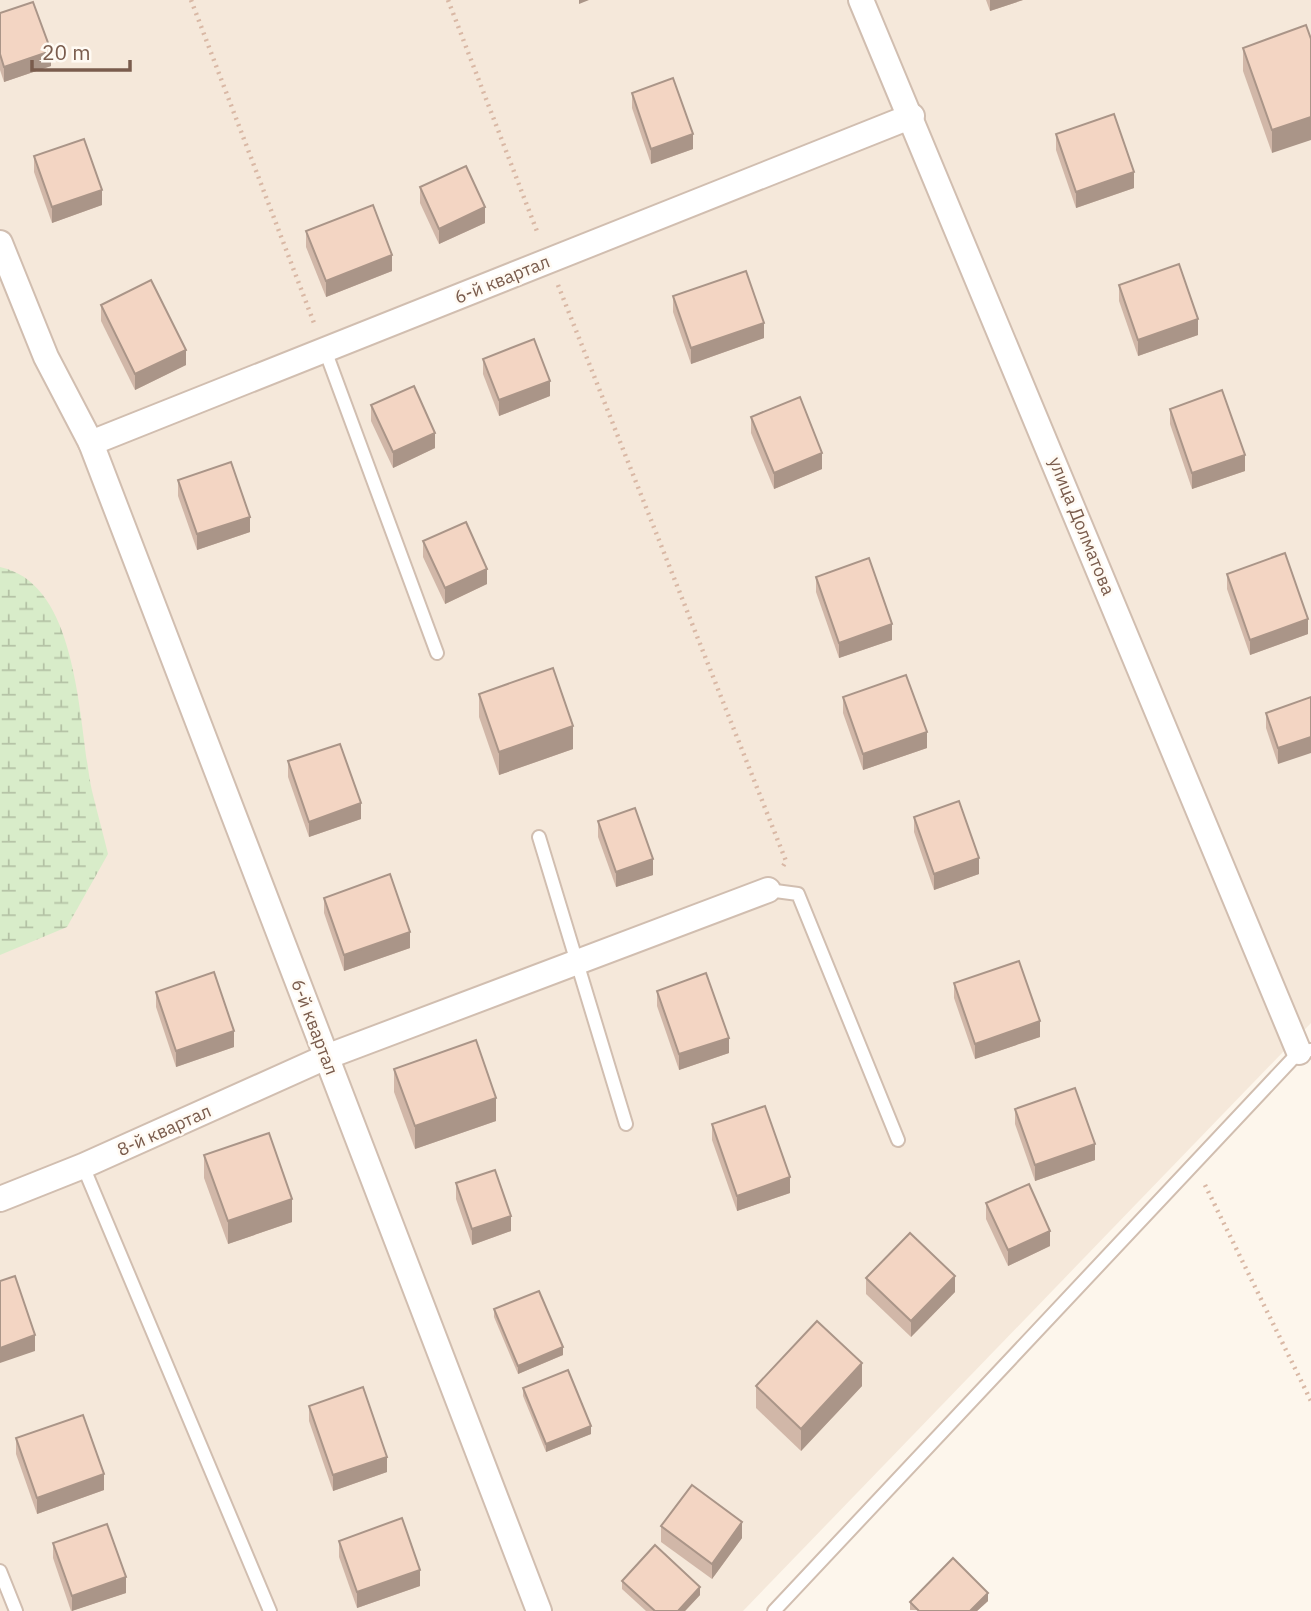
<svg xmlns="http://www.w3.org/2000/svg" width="1311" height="1611" viewBox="0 0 1311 1611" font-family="'IBM Plex Sans',sans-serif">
  <defs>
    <pattern id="wetland-marsh" width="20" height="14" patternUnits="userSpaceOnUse" patternTransform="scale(1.75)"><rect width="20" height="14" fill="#d8ecc9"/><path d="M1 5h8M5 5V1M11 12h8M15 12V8" fill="none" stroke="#b4c2a5"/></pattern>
  </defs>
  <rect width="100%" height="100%" fill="#fdf6ec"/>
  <path fill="#f5e8da" d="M 0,0 L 1311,0 L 1311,1023 L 743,1611 L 0,1611 Z"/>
  <path fill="url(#wetland-marsh)" d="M 0,567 C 81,584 78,727 92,791 C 97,812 103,833 108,854 L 67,927 L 0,955 Z"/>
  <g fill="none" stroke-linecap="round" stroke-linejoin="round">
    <g stroke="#d1beb0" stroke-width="16">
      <g id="lane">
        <path d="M 325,350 L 437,653"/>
        <path d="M 539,837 L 626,1124"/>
        <path d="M 768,890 L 798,894 L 898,1140"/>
        <path d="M 83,1166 L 270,1611"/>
        <path d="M 0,1571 L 16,1611"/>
        <path d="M 774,1611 L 1299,1052 L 1311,1050"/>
      </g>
    </g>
    <g stroke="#d1beb0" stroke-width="28">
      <g id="street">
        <path d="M 861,0 L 1299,1052"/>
        <path d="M 0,243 L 46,357 L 91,443 L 539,1611"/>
        <path d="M 91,443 L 912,116"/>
        <path d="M 0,1199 L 83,1166 L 326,1057 L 768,890"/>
      </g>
    </g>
    <g stroke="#d9b8a5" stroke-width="4.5" stroke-dasharray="2 5" stroke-linecap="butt">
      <path d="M 191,0 L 314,323"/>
      <path d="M 448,0 L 538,234"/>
      <path d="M 558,285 L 786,861 L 782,868"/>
      <path d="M 1205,1185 L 1311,1401"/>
    </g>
    <use href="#lane" stroke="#fff" stroke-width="12"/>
    <use href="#street" stroke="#fff" stroke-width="24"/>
  </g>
  <g fill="#d1b7a8">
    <path d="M 986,0 L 1023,0 L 990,11 Z"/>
    <path d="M 0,13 L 51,66 L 4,82 L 0,70 Z"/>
    <path d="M 1306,25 L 1272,153 L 1243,71 L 1243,48 Z"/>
    <path d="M 632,93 L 693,149 L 651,164 L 632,108 Z"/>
    <path d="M 1056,134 L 1134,188 L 1076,208 L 1056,150 Z"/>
    <path d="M 34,156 L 102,205 L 52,223 L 34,172 Z"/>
    <path d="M 420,187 L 485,223 L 439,244 L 420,203 Z"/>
    <path d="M 306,231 L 392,271 L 326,297 L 306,247 Z"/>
    <path d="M 1119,285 L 1198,335 L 1138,356 L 1119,301 Z"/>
    <path d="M 673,296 L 764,338 L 691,364 L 673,312 Z"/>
    <path d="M 101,305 L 186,365 L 135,390 L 101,321 Z"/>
    <path d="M 483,359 L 550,396 L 499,416 L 483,374 Z"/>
    <path d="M 371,405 L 435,448 L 393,468 L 371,421 Z"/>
    <path d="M 1170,409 L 1245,471 L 1192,489 L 1170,424 Z"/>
    <path d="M 751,417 L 822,469 L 774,489 L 751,433 Z"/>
    <path d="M 178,480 L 250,532 L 197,550 L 178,496 Z"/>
    <path d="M 423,541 L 487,584 L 445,604 L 423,557 Z"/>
    <path d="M 1227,574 L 1308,634 L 1250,655 L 1227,589 Z"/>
    <path d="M 816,577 L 892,640 L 839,658 L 816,592 Z"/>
    <path d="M 479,694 L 573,749 L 499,775 L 479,717 Z"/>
    <path d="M 843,697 L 927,748 L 863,770 L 843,713 Z"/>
    <path d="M 1311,697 L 1278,764 L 1266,728 L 1266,713 Z"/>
    <path d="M 288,761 L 361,819 L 309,837 L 288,777 Z"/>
    <path d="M 914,817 L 979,874 L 934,890 L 914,832 Z"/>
    <path d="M 598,821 L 653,875 L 616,887 L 598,837 Z"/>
    <path d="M 324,898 L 410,948 L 344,971 L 324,913 Z"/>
    <path d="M 954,983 L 1040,1037 L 975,1059 L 954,998 Z"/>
    <path d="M 657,991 L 729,1053 L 679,1070 L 657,1006 Z"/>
    <path d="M 156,992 L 234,1047 L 176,1067 L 156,1007 Z"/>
    <path d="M 394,1069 L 496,1121 L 415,1149 L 394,1092 Z"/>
    <path d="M 1015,1109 L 1095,1160 L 1035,1181 L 1015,1124 Z"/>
    <path d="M 712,1124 L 790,1193 L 737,1211 L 712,1140 Z"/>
    <path d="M 204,1155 L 292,1222 L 228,1244 L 204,1178 Z"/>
    <path d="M 456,1183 L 511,1231 L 472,1245 L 456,1199 Z"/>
    <path d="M 986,1203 L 1050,1246 L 1008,1266 L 986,1219 Z"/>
    <path d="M 866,1278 L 955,1292 L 911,1337 L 866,1294 Z"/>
    <path d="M 494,1309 L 563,1355 L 518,1374 L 494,1317 Z"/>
    <path d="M 756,1386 L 862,1386 L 801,1451 L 756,1408 Z"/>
    <path d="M 523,1388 L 591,1434 L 546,1452 L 523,1396 Z"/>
    <path d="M 309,1406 L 387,1472 L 333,1491 L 309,1421 Z"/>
    <path d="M 16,1438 L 104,1490 L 37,1514 L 16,1454 Z"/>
    <path d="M 661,1526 L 742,1538 L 712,1579 L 661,1542 Z"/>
    <path d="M 339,1541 L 420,1586 L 357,1608 L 339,1557 Z"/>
    <path d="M 53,1543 L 126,1593 L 71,1611 L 53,1558 Z"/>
    <path d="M 622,1581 L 700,1595 L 685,1611 L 646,1611 L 622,1589 Z"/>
    <path d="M 988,1601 L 977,1611 L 910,1610 L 910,1602 Z"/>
  </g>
  <g fill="#aa9588">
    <path d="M 579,0 L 589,0 L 579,4 Z"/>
    <path d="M 990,0 L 1023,0 L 990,11 Z"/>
    <path d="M 51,51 L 51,66 L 4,82 L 4,67 Z"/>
    <path d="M 1311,117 L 1311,140 L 1272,153 L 1272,130 Z"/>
    <path d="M 693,134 L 693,149 L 651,164 L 651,149 Z"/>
    <path d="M 1134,172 L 1134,188 L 1076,208 L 1076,192 Z"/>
    <path d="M 102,190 L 102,205 L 52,223 L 52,207 Z"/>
    <path d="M 485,207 L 485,223 L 439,244 L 439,229 Z"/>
    <path d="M 392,255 L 392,271 L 326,297 L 326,281 Z"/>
    <path d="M 1198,319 L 1198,335 L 1138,356 L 1138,340 Z"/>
    <path d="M 764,323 L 764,338 L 691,364 L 691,348 Z"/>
    <path d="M 186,350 L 186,365 L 135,390 L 135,374 Z"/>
    <path d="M 550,381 L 550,396 L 499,416 L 499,400 Z"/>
    <path d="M 435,433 L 435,448 L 393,468 L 393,452 Z"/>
    <path d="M 822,453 L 822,469 L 774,489 L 774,473 Z"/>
    <path d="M 1245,455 L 1245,471 L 1192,489 L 1192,473 Z"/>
    <path d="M 250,517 L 250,532 L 197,550 L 197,534 Z"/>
    <path d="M 487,569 L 487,584 L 445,604 L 445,588 Z"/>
    <path d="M 1308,619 L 1308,634 L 1250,655 L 1250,640 Z"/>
    <path d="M 892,624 L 892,640 L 839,658 L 839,643 Z"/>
    <path d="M 573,726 L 573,749 L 499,775 L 499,752 Z"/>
    <path d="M 927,732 L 927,748 L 863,770 L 863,754 Z"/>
    <path d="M 1311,737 L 1311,753 L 1278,764 L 1278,748 Z"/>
    <path d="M 361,803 L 361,819 L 309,837 L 309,822 Z"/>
    <path d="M 979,858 L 979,874 L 934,890 L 934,874 Z"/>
    <path d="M 653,859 L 653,875 L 616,887 L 616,872 Z"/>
    <path d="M 410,932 L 410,948 L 344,971 L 344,955 Z"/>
    <path d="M 1040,1021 L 1040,1037 L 975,1059 L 975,1044 Z"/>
    <path d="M 234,1031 L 234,1047 L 176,1067 L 176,1051 Z"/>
    <path d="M 729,1038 L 729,1053 L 679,1070 L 679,1054 Z"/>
    <path d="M 496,1098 L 496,1121 L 415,1149 L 415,1126 Z"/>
    <path d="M 1095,1144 L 1095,1160 L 1035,1181 L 1035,1165 Z"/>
    <path d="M 790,1177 L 790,1193 L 737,1211 L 737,1196 Z"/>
    <path d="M 292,1199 L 292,1222 L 228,1244 L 228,1221 Z"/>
    <path d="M 511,1216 L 511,1231 L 472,1245 L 472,1229 Z"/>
    <path d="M 1050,1231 L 1050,1246 L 1008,1266 L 1008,1250 Z"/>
    <path d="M 955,1276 L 955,1292 L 911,1337 L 911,1321 Z"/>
    <path d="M 35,1335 L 35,1351 L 0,1363 L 0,1348 Z"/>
    <path d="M 563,1347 L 563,1355 L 518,1374 L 518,1366 Z"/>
    <path d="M 862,1363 L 862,1386 L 801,1451 L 801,1429 Z"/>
    <path d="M 591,1426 L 591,1434 L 546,1452 L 546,1444 Z"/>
    <path d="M 387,1457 L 387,1472 L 333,1491 L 333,1475 Z"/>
    <path d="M 104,1474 L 104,1490 L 37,1514 L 37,1498 Z"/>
    <path d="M 742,1522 L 742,1538 L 712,1579 L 712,1564 Z"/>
    <path d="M 420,1570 L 420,1586 L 357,1608 L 357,1592 Z"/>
    <path d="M 126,1577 L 126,1593 L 72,1611 L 72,1596 Z"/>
    <path d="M 700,1587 L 700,1595 L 685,1611 L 678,1611 Z"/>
    <path d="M 988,1593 L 988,1601 L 977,1611 L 970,1611 Z"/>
  </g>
  <g fill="#f3d5c3" stroke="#aa9588" stroke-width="2">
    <path d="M 33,2 L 51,51 L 4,67 L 0,54 L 0,13 Z"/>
    <path d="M 1306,25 L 1311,39 L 1311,117 L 1272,130 L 1243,48 Z"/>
    <path d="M 673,78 L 693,134 L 651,149 L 632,93 Z"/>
    <path d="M 1114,114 L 1134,172 L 1076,192 L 1056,134 Z"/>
    <path d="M 84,139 L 102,190 L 52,207 L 34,156 Z"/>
    <path d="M 466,166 L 485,207 L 439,229 L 420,187 Z"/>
    <path d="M 373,205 L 392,255 L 326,281 L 306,231 Z"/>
    <path d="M 1179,264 L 1198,319 L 1138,340 L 1119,285 Z"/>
    <path d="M 746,271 L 764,323 L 691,348 L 673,296 Z"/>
    <path d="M 151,280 L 186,350 L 135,374 L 101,305 Z"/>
    <path d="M 534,339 L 550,381 L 499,400 L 483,359 Z"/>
    <path d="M 414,386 L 435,433 L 393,452 L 371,405 Z"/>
    <path d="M 1222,390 L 1245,455 L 1192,473 L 1170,409 Z"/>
    <path d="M 800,397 L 822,453 L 774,473 L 751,417 Z"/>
    <path d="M 231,462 L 250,517 L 197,534 L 178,480 Z"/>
    <path d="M 466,522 L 487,569 L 445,588 L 423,541 Z"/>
    <path d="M 1285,553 L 1308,619 L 1250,640 L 1227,574 Z"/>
    <path d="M 869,558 L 892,624 L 839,643 L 816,577 Z"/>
    <path d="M 553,668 L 573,726 L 499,752 L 479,694 Z"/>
    <path d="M 906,675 L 927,732 L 863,754 L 843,697 Z"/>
    <path d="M 1311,697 L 1311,737 L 1278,748 L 1266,713 Z"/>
    <path d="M 340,744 L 361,803 L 309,822 L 288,761 Z"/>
    <path d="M 959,801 L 979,858 L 934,874 L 914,817 Z"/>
    <path d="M 635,808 L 653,859 L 616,872 L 598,821 Z"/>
    <path d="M 390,874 L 410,932 L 344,955 L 324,898 Z"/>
    <path d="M 1019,961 L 1040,1021 L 975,1044 L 954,983 Z"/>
    <path d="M 214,972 L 234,1031 L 176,1051 L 156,992 Z"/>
    <path d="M 706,973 L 729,1038 L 679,1054 L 657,991 Z"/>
    <path d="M 476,1040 L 496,1098 L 415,1126 L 394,1069 Z"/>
    <path d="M 1075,1088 L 1095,1144 L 1035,1165 L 1015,1109 Z"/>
    <path d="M 765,1106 L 790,1177 L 737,1196 L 712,1124 Z"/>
    <path d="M 269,1133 L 292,1199 L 228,1221 L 204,1155 Z"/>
    <path d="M 495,1170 L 511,1216 L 472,1229 L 456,1183 Z"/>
    <path d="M 1029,1184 L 1050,1231 L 1008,1250 L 986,1203 Z"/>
    <path d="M 910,1233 L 955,1276 L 911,1321 L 866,1278 Z"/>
    <path d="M 15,1276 L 35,1335 L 0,1348 L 0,1281 Z"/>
    <path d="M 539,1291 L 563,1347 L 518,1366 L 494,1309 Z"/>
    <path d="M 817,1321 L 862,1363 L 801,1429 L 756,1386 Z"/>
    <path d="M 568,1370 L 591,1426 L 546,1444 L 523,1388 Z"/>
    <path d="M 363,1387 L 387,1457 L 333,1475 L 309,1406 Z"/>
    <path d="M 83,1415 L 104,1474 L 37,1498 L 16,1438 Z"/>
    <path d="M 692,1485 L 742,1522 L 712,1564 L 661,1526 Z"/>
    <path d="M 402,1518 L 420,1570 L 357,1592 L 339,1541 Z"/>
    <path d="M 107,1524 L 126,1577 L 72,1596 L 53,1543 Z"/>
    <path d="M 655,1545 L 700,1587 L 678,1611 L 655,1611 L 622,1581 Z"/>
    <path d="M 953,1558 L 988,1593 L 970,1611 L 919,1611 L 910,1602 Z"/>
  </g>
  <g text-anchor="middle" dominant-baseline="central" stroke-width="5" stroke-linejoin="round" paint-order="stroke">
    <g font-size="18" fill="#7a5c4d" stroke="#fffaf3">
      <text transform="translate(502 279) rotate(-22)">6-й квартал</text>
      <text transform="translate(1082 526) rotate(68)">улица Долматова</text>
      <text transform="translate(315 1027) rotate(69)">6-й квартал</text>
      <text transform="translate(164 1130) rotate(-24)">8-й квартал</text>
    </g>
  </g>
  <path d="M32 60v10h98v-10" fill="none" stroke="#7a5c4d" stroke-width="3.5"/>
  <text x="42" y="60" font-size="21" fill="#7a5c4d" stroke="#fffaf3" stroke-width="5" paint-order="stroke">20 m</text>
</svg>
